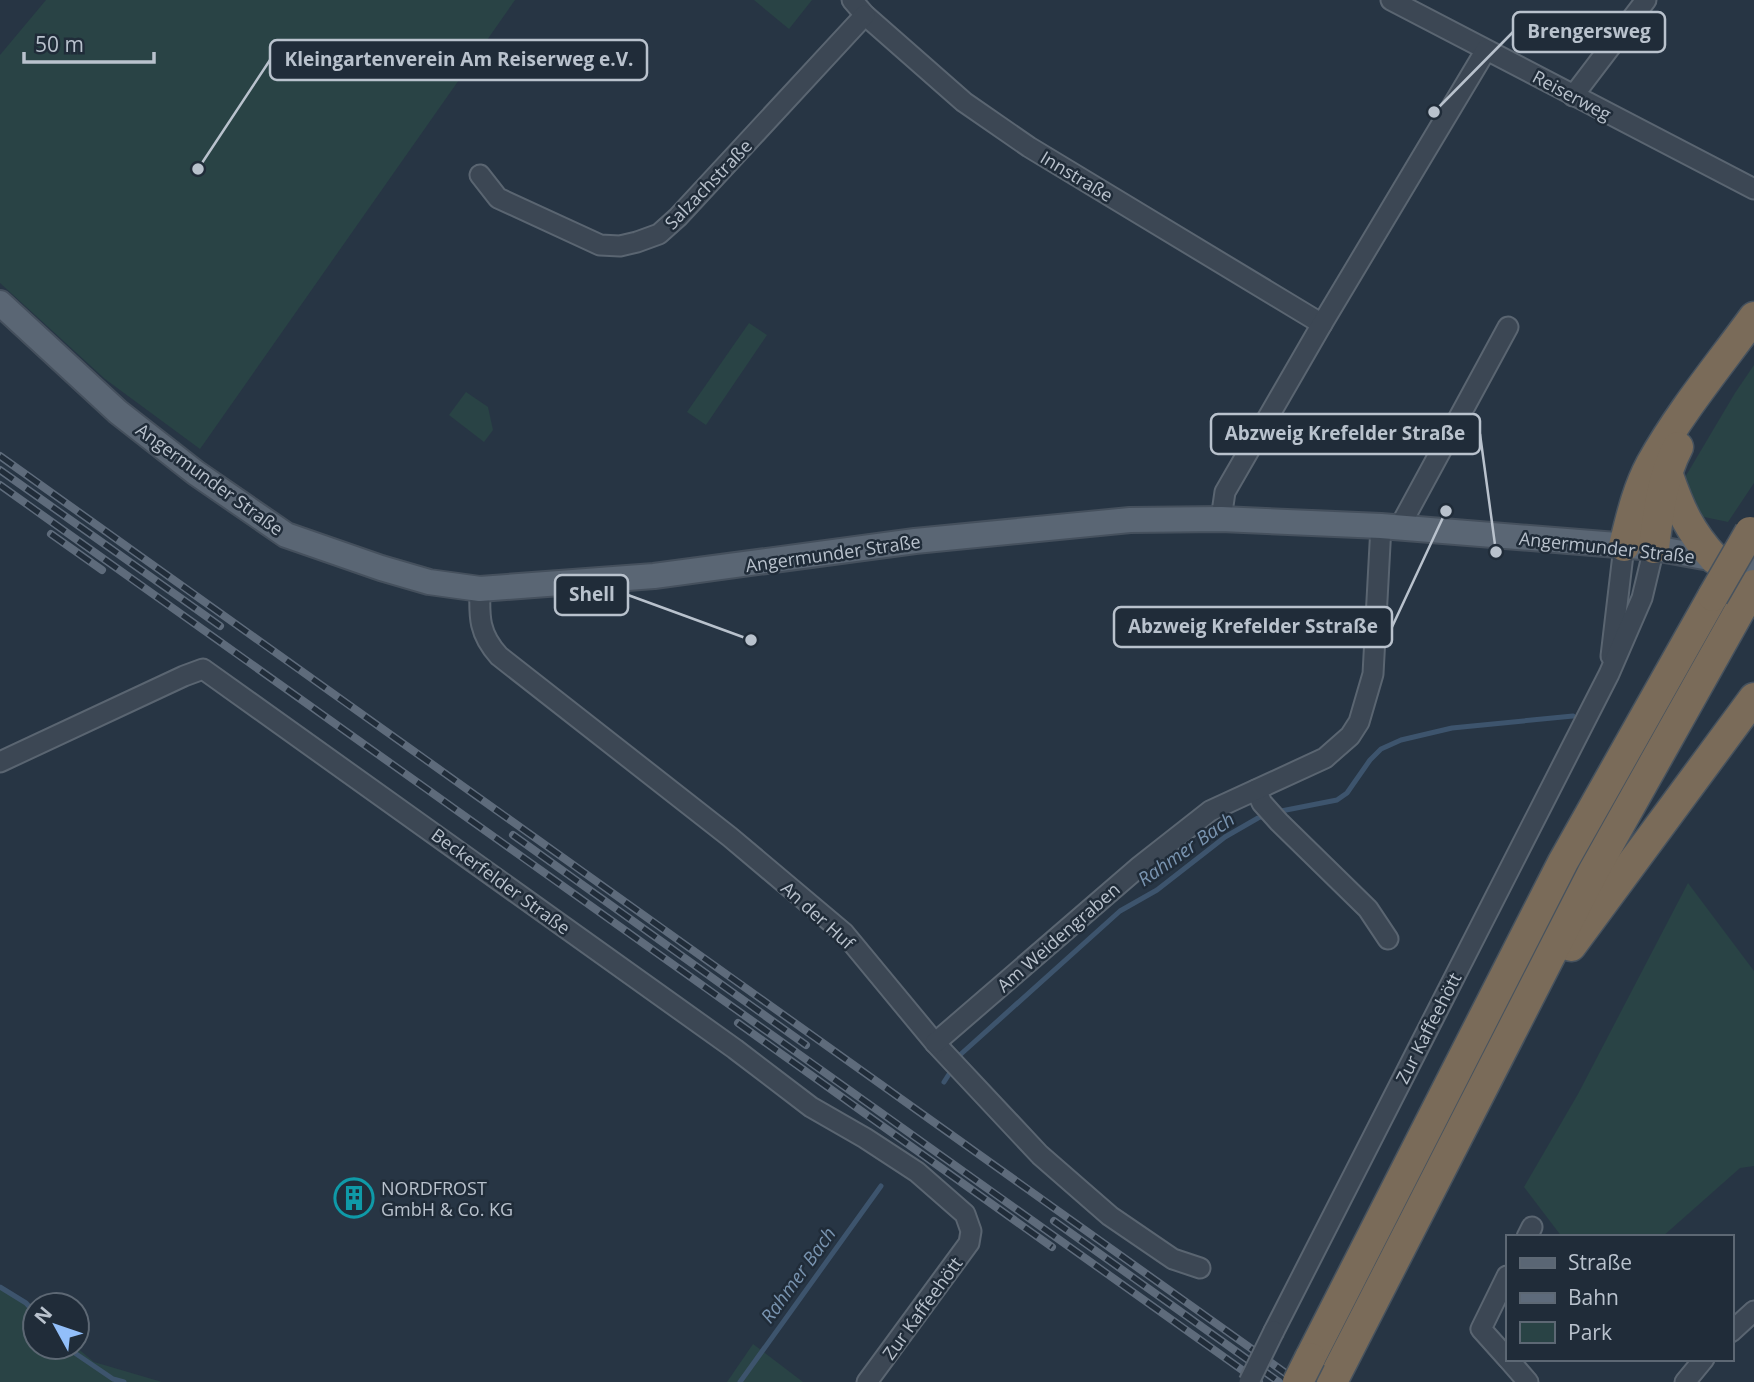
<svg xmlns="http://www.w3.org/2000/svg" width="1754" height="1382" viewBox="0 0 1754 1382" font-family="'Open Sans',sans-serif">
  <rect width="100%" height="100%" fill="#273544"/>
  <g fill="#294345">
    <path d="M 46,0 L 515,0 L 200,449 L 105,379 L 0,283 L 0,55 Z"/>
    <path d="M 754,0 L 812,0 L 789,29 Z"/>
    <path d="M 749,323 L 767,335 L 706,425 L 687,412 Z"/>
    <path d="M 1754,365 L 1754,483 L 1728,522 L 1690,514 L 1684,479 L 1735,393 Z"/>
    <path d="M 466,392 L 488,407 L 493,430 L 484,442 L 449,415 Z"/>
    <path d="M 1688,883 L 1754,971 L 1754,1166 L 1740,1168 L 1662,1237 L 1562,1237 L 1524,1187 L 1578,1094 Z"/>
    <path d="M 0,1285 L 12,1292 L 35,1312 L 35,1347 L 76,1347 L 94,1362 L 162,1382 L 0,1382 Z"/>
    <path d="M 753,1344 L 803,1382 L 727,1382 Z"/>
  </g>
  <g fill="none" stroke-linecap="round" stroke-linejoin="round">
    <g stroke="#3d546d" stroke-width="5">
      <path d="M 1276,812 L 1337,800 L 1347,793 L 1370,760 L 1381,749 L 1401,740 L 1452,728 L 1573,716"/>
      <path d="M 958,1060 L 961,1054 L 1120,911 L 1157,890 L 1225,837 L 1258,818 L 1267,815"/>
      <path d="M 944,1082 L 953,1068"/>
      <path d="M 0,1287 L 26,1303 L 35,1313"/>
      <path d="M 66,1347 L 113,1379 L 124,1382"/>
      <path d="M 740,1382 L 881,1186"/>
    </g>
    <g stroke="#5a6571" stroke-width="23">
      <g id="minor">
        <path d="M 852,0 L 865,15 L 964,102 L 1029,147 L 1322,324"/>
        <path d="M 1391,0 L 1754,189"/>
        <path d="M 1573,96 L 1646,0"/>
        <path d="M 480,175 L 498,198 L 600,245 L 620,246 L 637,242 L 659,234 L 678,217 L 865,15"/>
        <path d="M 1221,519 L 1225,492 L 1322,324 L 1486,50"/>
        <path d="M 1399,528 L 1508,327"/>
        <path d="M 480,589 C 479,617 479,634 499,656 L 730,837 L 844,933 L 935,1043 L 1040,1155 L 1110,1216 L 1173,1259 L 1200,1268"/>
        <path d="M 1611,656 L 1624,546"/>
        <path d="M 0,762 L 184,676 L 203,669 L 735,1049 L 811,1107 L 865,1138 L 917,1172 L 965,1214 L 971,1231 L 969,1243 L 867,1382"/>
        <path d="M 1256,790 L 1262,803 L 1279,822 L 1368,909 L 1388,939"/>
        <path d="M 935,1043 L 1140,866 L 1210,811 L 1325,758 L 1350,736 L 1359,722 L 1373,674 L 1381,526"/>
        <path d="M 1527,1237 L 1532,1227"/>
        <path d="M 1507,1276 L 1481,1329 L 1507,1358"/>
        <path d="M 1274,1331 L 1609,674 L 1642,598 L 1654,548"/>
        <path d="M 1731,1332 L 1754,1311"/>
        <path d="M 1508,1359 L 1528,1382"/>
        <path d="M 1685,1382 L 1704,1359"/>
      </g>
    </g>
    <g stroke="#45505d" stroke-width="28">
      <path id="major" d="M 0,303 L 118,412 L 196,473 L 286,535 L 381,568 L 429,582 L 480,589 L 654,576 L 915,541 L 1130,520 L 1221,519 L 1381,526 L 1654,548 L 1754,566"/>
    </g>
    <g stroke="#46525e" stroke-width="33">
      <g id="highway">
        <path d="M 1668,475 C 1680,510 1690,532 1715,559"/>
        <path d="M 1624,546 C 1631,518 1637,490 1651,464 C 1680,412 1719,365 1754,317"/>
        <path d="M 1654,548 C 1658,515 1662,477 1678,447"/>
        <path d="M 1571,946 L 1754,698"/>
        <path d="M 1310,1358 L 1563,862 L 1713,596"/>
        <path d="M 1332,1382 L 1593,872 L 1754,585"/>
      </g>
    </g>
    <use href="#minor" stroke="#3c4754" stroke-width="19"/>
    <use href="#major" stroke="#5a6674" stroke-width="24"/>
    <use href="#highway" stroke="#7a6b59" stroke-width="30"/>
    <g stroke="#5e6b7b" stroke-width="8">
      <g id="rail">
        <path d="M 0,456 L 1298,1382"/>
        <path d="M 0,470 L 220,626"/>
        <path d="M 0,485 L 1259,1382"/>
        <path d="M 51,534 L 102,570"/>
        <path d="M 513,835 L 806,1045"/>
        <path d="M 738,1023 L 1052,1247"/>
        <path d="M 1054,1221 L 1279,1382"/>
      </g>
    </g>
    <use href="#rail" stroke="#202c39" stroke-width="5" stroke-dasharray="16" stroke-linecap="butt"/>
    <g stroke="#5a6571" stroke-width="23" stroke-linecap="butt">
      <path id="minor-bridge" d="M 1249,1382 L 1274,1331"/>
    </g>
    <g stroke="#46525e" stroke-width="33" stroke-linecap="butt">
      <g id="highway-bridge">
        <path d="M 1713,596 L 1750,532"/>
        <path d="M 1298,1382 L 1310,1358"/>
      </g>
    </g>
    <use href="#minor-bridge" stroke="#3c4754" stroke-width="19"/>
    <use href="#highway-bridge" stroke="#7a6b59" stroke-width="30"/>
  </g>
  <defs>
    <g id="building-ring" transform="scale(2.0125)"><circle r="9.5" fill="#202c39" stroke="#0f9aa8" stroke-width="1.5"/><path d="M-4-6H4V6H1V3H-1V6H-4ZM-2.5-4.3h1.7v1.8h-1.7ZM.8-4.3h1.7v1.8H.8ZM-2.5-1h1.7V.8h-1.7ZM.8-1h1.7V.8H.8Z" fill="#0f9aa8"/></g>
  </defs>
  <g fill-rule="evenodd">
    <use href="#building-ring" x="354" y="1198"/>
  </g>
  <g text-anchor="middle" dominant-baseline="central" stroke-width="5" stroke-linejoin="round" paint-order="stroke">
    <g font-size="18" fill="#b9c2cd" stroke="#202c39">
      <text transform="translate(1572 95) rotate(28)">Reiserweg</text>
      <text transform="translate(1077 176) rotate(31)">Innstraße</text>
      <text transform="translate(708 184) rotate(-46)">Salzachstraße</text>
      <text transform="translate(210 479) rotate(36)">Angermunder Straße</text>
      <text transform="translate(1607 547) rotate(6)">Angermunder Straße</text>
      <text transform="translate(833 553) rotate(-8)">Angermunder Straße</text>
      <text transform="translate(501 881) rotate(36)">Beckerfelder Straße</text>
      <text transform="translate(818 915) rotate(42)">An der Huf</text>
      <text transform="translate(1058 937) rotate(-41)">Am Weidengraben</text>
      <text transform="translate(1428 1028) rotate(-63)">Zur Kaffeehött</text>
      <text transform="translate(922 1308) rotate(-54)">Zur Kaffeehött</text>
    </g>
    <g font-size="18" fill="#b9c2cd" stroke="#202c39" text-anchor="start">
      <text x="381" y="1188">NORDFROST<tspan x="381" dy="21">GmbH &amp; Co. KG</tspan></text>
    </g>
    <g font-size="19" font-style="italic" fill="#7994b0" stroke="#202c39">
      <text transform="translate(1186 849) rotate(-35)">Rahmer Bach</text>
      <text transform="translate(798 1275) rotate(-54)">Rahmer Bach</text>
    </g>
  </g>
  <path fill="none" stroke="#b9c2cd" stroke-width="2.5" d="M1434 112L1513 32M198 169L270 60M1496 552L1480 434M751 640L628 595M1446 511L1392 627"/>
  <g fill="#b9c2cd" stroke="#202c39" stroke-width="2.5">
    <circle cx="1434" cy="112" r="7"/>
    <circle cx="198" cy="169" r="7"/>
    <circle cx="1496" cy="552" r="7"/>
    <circle cx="751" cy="640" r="7"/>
    <circle cx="1446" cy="511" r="7"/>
  </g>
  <g fill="#202c39" stroke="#b9c2cd" stroke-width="2.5">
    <rect x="1513" y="12" width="152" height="40" rx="7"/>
    <rect x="270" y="40" width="377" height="40" rx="7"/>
    <rect x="1211" y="414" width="269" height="40" rx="7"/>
    <rect x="555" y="575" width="73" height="40" rx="7"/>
    <rect x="1114" y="607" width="278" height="40" rx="7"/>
  </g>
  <g font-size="19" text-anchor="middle" font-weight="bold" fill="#b9c2cd">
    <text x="1589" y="38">Brengersweg</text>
    <text x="459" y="66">Kleingartenverein Am Reiserweg e.V.</text>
    <text x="1345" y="440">Abzweig Krefelder Straße</text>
    <text x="592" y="601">Shell</text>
    <text x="1253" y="633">Abzweig Krefelder Sstraße</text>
  </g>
  <rect x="1506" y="1235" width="228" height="126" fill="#202c39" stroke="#5d6874" stroke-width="2"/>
  <rect x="1520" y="1258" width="35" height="10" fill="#5a6674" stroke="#5d6874" stroke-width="2"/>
  <text x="1568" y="1270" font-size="21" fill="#b9c2cd">Straße</text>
  <rect x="1520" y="1293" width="35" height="10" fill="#5e6b7b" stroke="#5d6874" stroke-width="2"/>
  <text x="1568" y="1305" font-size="21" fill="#b9c2cd">Bahn</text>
  <rect x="1520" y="1322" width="35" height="21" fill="#294345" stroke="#5d6874" stroke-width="2"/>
  <text x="1568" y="1340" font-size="21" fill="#b9c2cd">Park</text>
  <g transform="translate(56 1326) rotate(310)"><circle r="33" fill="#202c39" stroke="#5d6874" stroke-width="2"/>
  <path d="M0-5L12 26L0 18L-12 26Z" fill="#92bffa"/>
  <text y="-10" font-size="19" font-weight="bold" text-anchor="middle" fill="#b9c2cd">N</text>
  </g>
  <path d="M24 52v10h130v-10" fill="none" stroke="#b9c2cd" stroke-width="3.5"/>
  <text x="35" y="52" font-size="21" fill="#b9c2cd" stroke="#202c39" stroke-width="5" paint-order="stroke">50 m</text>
</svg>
